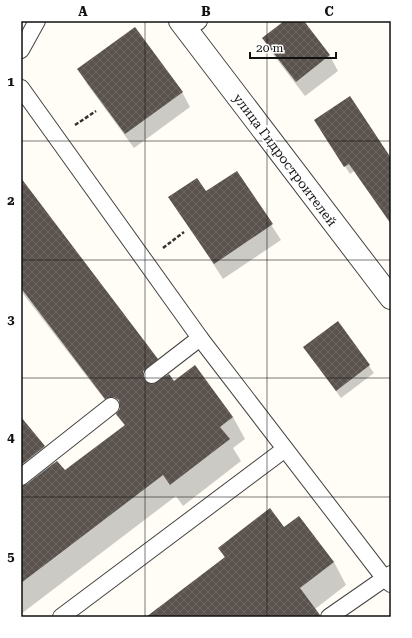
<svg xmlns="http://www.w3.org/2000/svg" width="412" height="638" viewBox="0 0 412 638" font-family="'Roboto Serif',serif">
  <defs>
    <pattern id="building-cross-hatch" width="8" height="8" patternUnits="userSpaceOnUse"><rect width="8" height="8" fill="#5a524d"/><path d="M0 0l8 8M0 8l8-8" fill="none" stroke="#6d6662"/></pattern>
  </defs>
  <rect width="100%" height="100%" fill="#fffdf5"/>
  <g fill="#0003">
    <path d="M 286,21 L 303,21 L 330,56 L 338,71 L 305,96 L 272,53 L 264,38 Z"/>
    <path d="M 79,70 L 182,92 L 190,107 L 134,148 L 87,84 Z"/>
    <path d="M 320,128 L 391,160 L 391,224 L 354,171 L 350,174 Z"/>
    <path d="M 237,172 L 281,240 L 223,279 L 170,197 L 206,193 Z"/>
    <path d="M 21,179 L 157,359 L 167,377 L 233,417 L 245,439 L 233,448 L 241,461 L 183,506 L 176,496 L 21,614 L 21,418 L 44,447 L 54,464 L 65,472 L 125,426 L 21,291 Z"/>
    <path d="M 338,322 L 374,373 L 341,398 L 304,347 Z"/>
    <path d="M 284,529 L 334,562 L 346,585 L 315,609 L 319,617 L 147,617 L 225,558 L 219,548 Z"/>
  </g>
  <g fill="url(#building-cross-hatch)">
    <path d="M 284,21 L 304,21 L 330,55 L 296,82 L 262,38 Z"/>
    <path d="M 135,27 L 183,92 L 125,134 L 77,69 Z"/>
    <path d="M 350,96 L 391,158 L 391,224 L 349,164 L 344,167 L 314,120 Z"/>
    <path d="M 237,171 L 273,224 L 214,264 L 168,197 L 197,178 L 206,191 Z"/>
    <path d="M 21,178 L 158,359 L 143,371 L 143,376 L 145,381 L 154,384 L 169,374 L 174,381 L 195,365 L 233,417 L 220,427 L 230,439 L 170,485 L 163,475 L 21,583 L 21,486 L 27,484 L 57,461 L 65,470 L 125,425 L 116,414 L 120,409 L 119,400 L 114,397 L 105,399 L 21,288 Z"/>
    <path d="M 338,321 L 370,365 L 336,391 L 303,347 Z"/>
    <path d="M 21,417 L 45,446 L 21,465 Z"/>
    <path d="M 270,508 L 284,527 L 299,516 L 334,562 L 300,588 L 320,615 L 320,617 L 146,617 L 225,557 L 218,548 Z"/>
  </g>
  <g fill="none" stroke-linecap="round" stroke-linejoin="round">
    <g stroke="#444" stroke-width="18">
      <g id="lane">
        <path d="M 186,30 L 199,21"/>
        <path d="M 21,50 L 37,21"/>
        <path d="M 21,88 L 200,338 L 385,579 L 391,584"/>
        <path d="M 152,375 L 200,338"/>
        <path d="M 21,477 L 111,406"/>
        <path d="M 61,617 L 285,449"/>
        <path d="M 329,617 L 391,574"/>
      </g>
    </g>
    <g stroke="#444" stroke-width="24">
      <path id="street" d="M 180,21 L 391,298"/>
    </g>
    <g stroke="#333" stroke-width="2.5" stroke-dasharray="4 2" stroke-linecap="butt">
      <path d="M 75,125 L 96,111"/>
      <path d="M 163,248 L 184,232"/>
    </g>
    <use href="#lane" stroke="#fff" stroke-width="16"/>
    <use href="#street" stroke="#fff" stroke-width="22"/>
  </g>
  <path fill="none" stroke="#111" stroke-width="1" stroke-opacity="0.55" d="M 145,21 L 145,617M 267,21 L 267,617M 21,141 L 391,141M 21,260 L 391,260M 21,378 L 391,378M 21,497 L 391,497"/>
  <g text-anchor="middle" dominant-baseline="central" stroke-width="4" stroke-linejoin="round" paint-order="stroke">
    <g font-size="13" fill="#111" stroke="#fff">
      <text transform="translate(285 160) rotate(53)">улица Гидростроителей</text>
    </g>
  </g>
  <rect width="412" height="638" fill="none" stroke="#ffffff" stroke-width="44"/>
  <path d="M250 52v6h86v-6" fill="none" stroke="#111111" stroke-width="2"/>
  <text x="256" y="52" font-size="12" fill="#111111" stroke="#ffffff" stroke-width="3" paint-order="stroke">20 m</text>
  <rect x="22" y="22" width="368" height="594" fill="none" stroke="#111" stroke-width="1.5"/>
  <g font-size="13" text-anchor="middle" font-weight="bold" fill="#111">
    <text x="83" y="16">A</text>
    <text x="206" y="16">B</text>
    <text x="329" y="16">C</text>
    <text x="11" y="86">1</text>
    <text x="11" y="205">2</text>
    <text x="11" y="324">3</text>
    <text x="11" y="442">4</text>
    <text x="11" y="561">5</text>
  </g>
</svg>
